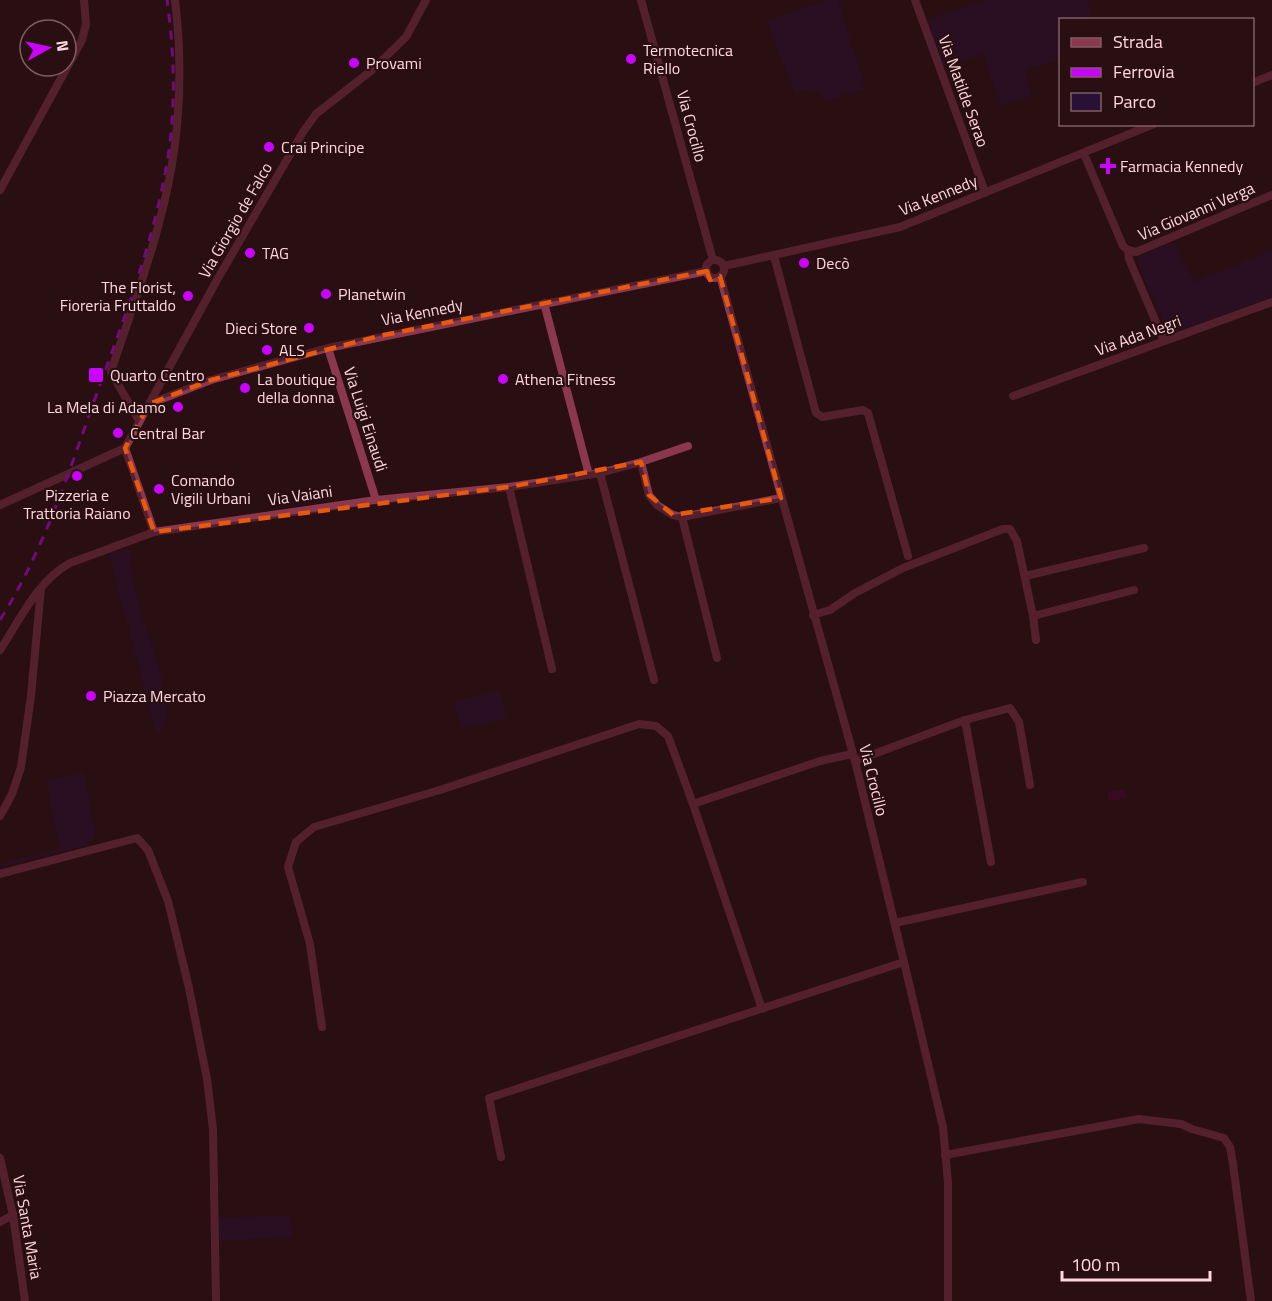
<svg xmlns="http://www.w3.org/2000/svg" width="1272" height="1301" viewBox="0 0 1272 1301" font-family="'Titillium Web',sans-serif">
  <rect width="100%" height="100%" fill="#290f12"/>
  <g fill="#281134">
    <path d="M 829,0 L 838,0 L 865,89 L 829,100 C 810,94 821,84 795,93 L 766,21 Z"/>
    <path d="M 987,0 L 1088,0 L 1092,19 L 1060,20 L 1060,65 L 1059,61 L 1025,69 L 1031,96 L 1001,105 L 983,54 L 944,67 L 926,20 Z"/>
    <path d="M 1175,242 L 1194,282 L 1272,250 L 1272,297 L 1172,334 L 1169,333 L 1139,266 L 1137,258 Z"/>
    <path d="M 130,549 C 130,568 134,586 139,605 C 145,628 173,698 166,719 C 165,724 160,730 157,735 L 109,554 Z"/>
    <path d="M 500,691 L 506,718 L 461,729 L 455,701 Z"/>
    <path d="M 84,773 L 94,827 L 95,833 L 91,841 L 83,846 L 0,867 L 0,864 L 60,849 L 46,780 Z"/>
    <path d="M 291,1215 L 292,1236 L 216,1242 L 217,1218 Z"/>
  </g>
  <path fill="#4a0734" d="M 1125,789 L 1126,798 L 1109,801 L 1108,792 Z"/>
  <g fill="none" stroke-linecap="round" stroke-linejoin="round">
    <g stroke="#8b374e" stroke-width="8">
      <path d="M 641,0 L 713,260"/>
      <path d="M 915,0 L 985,192"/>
      <path d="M 1252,83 L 1272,75"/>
      <path d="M 1084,154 L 1123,246 L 1128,250 L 1136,252 L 1272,195"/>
      <path d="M 0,190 L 82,40 L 86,24 L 84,0"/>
      <path d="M 1128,250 L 1129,259 L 1164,341"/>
      <path d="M 774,256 L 816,413 L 822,417 L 863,410 L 868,413 L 908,556"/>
      <circle cx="715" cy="269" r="9"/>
      <path d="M 724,266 L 900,227 L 1154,124"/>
      <path d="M 720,276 L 855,761 L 904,962 L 943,1127 L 948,1183 L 948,1301"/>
      <path d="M 544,303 L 589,475"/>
      <path d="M 328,348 L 376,500"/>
      <path d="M 1013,396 L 1272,302"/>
      <path d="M 149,404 L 211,380 L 328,348 L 707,271"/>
      <path d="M 139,421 L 111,372 C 127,322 146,274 159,223 C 179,151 184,74 175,0"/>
      <path d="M 688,446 L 641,462 L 649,495 L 657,505 L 673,515 L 682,517 L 781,498"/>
      <path d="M 125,448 L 154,532"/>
      <path d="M 600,473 L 654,680"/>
      <path d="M 509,487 L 552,669"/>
      <path d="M 0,505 L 125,448 L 217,280 L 303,132 L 316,114 L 372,70 L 406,37 L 426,0"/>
      <path d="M 682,517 L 717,658"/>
      <path d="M 1025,576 L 1144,548"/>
      <path d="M 813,615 L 830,610 L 855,593 L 903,568 L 1003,529 L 1010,529 L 1017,541 L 1033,616 L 1134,590"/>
      <path d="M 1033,616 L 1036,640"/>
      <path d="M 0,650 C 20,620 37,581 70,563 L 154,532 L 376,500 L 509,487 L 600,473 L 641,462"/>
      <path d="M 965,720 L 991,862"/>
      <path d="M 855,761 L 965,720 L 1010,708 L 1019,722 L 1030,785"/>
      <path d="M 693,804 L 762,1009"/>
      <path d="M 0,816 L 12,794 L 21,767 L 31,696 L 41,588"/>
      <path d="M 0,874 L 137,838 L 148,850 L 168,901 L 189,988 L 207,1079 L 213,1129 L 216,1301"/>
      <path d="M 895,923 L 1083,882"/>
      <path d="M 322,1027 L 310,944 L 288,867 L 296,842 L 314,827 L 440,790 L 639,724 L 656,726 L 668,736 L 693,804 L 820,761 L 852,754"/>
      <path d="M 945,1155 L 1139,1119 L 1181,1124 L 1192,1129 L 1224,1138 L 1230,1147 L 1233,1164 L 1251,1301"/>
      <path d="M 501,1157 L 489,1098 L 904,962"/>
      <path d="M 0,1158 L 13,1215 L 25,1301"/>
      <path d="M 0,1222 L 13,1215"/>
    </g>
    <path stroke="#ca03ff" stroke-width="3" stroke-dasharray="9 8" stroke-linecap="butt" d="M 0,620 C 42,553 66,481 92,407 C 122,323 156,239 169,150 C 176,100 174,50 167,0"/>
  </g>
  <path d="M0 0H1272V1301H0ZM 707,271 L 710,280 L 720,276 L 781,498 L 673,515 L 649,495 L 641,462 L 509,487 L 154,532 L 125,448 L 149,404 L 211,380 L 379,336 Z" fill="#290f12" fill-opacity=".55" fill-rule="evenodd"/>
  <path fill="none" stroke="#e8590c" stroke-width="4.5" stroke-dasharray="12 8" stroke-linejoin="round" d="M 707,271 L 710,280 L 720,276 L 781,498 L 673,515 L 649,495 L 641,462 L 509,487 L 154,532 L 125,448 L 149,404 L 211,380 L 379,336 Z"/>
  <g fill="#ca03ff" stroke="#290f12" stroke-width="2">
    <circle cx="631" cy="59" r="6"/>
    <circle cx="354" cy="63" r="6"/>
    <circle cx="269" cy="147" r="6"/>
    <path d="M1105 157h6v6h6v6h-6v6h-6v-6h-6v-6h6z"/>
    <circle cx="250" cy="253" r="6"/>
    <circle cx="804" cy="263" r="6"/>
    <circle cx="326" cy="294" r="6"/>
    <circle cx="188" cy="296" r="6"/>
    <circle cx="309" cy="328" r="6"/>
    <circle cx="267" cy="350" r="6"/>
    <rect x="88" y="367" width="16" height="16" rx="3"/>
    <circle cx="503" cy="379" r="6"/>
    <circle cx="245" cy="388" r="6"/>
    <circle cx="178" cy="407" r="6"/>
    <circle cx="118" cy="433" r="6"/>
    <circle cx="77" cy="476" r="6"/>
    <circle cx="159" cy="489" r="6"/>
    <circle cx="91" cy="696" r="6"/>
  </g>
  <g text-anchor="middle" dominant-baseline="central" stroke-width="4.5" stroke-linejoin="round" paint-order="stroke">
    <g font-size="16" fill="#ffd7df" stroke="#290f12" text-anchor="start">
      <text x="643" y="50">Termotecnica<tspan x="643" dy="18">Riello</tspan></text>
      <text x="366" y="63">Provami</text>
      <text x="281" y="147">Crai Principe</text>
      <text x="1120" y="166">Farmacia Kennedy</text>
      <text x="262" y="253">TAG</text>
      <text x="816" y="263">Decò</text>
      <text x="176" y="287" text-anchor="end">The Florist,<tspan x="176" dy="18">Fioreria Fruttaldo</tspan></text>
      <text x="338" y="294">Planetwin</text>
      <text x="297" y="328" text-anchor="end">Dieci Store</text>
      <text x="279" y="350">ALS</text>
      <text x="110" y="375">Quarto Centro</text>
      <text x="257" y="379">La boutique<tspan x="257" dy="18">della donna</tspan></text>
      <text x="515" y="379">Athena Fitness</text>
      <text x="166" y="407" text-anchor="end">La Mela di Adamo</text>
      <text x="130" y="433">Central Bar</text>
      <text x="171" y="480">Comando<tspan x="171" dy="18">Vigili Urbani</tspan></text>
      <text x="77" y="495" text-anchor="middle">Pizzeria e<tspan x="77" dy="18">Trattoria Raiano</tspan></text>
      <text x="103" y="696">Piazza Mercato</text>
    </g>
    <g font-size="16" fill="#ffd7df" stroke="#290f12">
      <text transform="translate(964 91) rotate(70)">Via Matilde Serao</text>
      <text transform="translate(692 126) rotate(75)">Via Crocillo</text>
      <text transform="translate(938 195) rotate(-22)">Via Kennedy</text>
      <text transform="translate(1196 211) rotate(-23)">Via Giovanni Verga</text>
      <text transform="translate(235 220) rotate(-60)">Via Giorgio de Falco</text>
      <text transform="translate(422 312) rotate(-11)">Via Kennedy</text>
      <text transform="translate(1138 335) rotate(-20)">Via Ada Negri</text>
      <text transform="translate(366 419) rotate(72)">Via Luigi Einaudi</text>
      <text transform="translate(300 495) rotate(-8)">Via Vaiani</text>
      <text transform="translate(874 780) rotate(76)">Via Crocillo</text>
      <text transform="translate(28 1227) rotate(80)">Via Santa Maria</text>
    </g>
  </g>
  <rect x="1059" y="18" width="195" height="108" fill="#290f12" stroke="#7f5f64" stroke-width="1.5"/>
  <rect x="1071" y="38" width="30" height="9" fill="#8b374e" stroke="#7f5f64" stroke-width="1.5"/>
  <text x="1113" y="48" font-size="18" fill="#ffd7df">Strada</text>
  <rect x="1071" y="68" width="30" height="9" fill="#ca03ff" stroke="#7f5f64" stroke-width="1.5"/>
  <text x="1113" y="78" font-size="18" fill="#ffd7df">Ferrovia</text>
  <rect x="1071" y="93" width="30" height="18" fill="#281134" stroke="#7f5f64" stroke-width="1.5"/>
  <text x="1113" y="108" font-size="18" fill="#ffd7df">Parco</text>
  <g transform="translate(48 48) rotate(82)"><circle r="28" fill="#290f12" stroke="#7f5f64" stroke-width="1.5"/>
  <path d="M0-4.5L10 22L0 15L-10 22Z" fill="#ca03ff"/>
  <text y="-9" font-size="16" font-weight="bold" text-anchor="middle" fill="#ffd7df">N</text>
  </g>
  <path d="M1062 1271v9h148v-9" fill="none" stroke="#ffd7df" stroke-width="3"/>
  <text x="1071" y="1271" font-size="18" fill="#ffd7df" stroke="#290f12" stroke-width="4.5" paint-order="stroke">100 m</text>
</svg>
